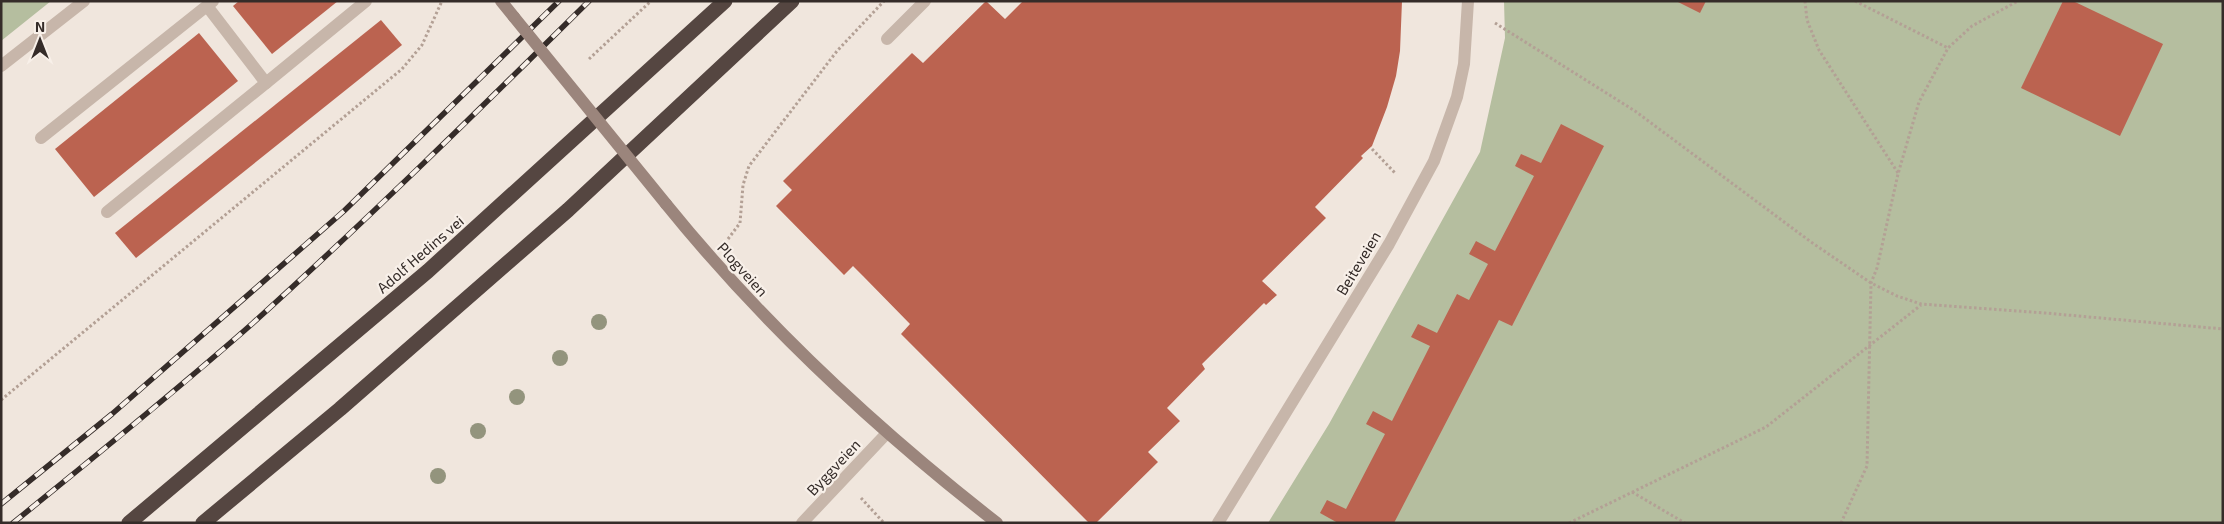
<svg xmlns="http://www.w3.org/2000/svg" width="2224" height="524" viewBox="0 0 2224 524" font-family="'Exo 2',sans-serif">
  <rect width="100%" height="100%" fill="#f0e6dd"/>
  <g fill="#b5be9f">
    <path d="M 1,1 L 51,1 L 1,41 Z"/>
    <path d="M 1504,1 L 2223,1 L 2223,523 L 1268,523 L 1329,424 L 1480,152 L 1505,38 Z"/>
  </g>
  <g fill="#bb6350">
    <path d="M 239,1 L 338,1 L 272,54 L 233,6 Z"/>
    <path d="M 986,1 L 1005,19 L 1023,1 L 1402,1 L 1400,51 L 1396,76 L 1387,107 L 1372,146 L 1361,156 L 1363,158 L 1315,207 L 1326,218 L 1262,281 L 1277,295 L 1266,305 L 1264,303 L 1202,364 L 1205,369 L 1167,408 L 1180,421 L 1148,452 L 1158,462 L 1096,523 L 1089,523 L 901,334 L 910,324 L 863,276 L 853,266 L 844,275 L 776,206 L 792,190 L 783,181 L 912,53 L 923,63 Z"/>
    <path d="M 1676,1 L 1706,1 L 1700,13 Z"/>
    <path d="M 2063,1 L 2073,1 L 2163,44 L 2120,136 L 2021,88 Z"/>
    <path d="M 381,20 L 402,45 L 136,258 L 115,233 Z"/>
    <path d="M 199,33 L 238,81 L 94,197 L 55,149 Z"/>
    <path d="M 1561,124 L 1604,146 L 1512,326 L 1499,320 L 1394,523 L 1338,523 L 1320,513 L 1327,500 L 1346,509 L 1385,434 L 1366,424 L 1373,411 L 1392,421 L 1430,346 L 1411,337 L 1418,324 L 1437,333 L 1457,294 L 1469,300 L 1488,264 L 1469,254 L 1476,241 L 1495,251 L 1534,176 L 1515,166 L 1521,154 L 1541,163 Z"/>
  </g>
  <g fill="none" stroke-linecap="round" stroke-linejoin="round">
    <g stroke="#b3a095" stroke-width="3" stroke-dasharray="2.5 2.5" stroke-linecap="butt">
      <path d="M 1805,1 L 1807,20 L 1819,50 L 1898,173"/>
      <path d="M 1855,1 L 1948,48"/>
      <path d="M 1495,23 L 1635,111 L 1811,242 L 1871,283 L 1897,296 L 1921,304 L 2045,313 L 2223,329"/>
      <path d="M 589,59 L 651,1"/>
      <path d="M 1372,149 L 1396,174"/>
      <path d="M 728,239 L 740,223 L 743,185 L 749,166 L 837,51 L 884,1"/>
      <path d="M 1,400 L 402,69 L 422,45 L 442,1"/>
      <path d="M 1632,492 L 1685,523"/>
      <path d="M 861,498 L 884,523"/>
      <path d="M 1569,523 L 1766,427 L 1921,305"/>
      <path d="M 1841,523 L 1867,466 L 1871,283 L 1877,268 L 1898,174 L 1919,102 L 1948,48 L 1972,26 L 2018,1"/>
    </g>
    <g stroke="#c7b6aa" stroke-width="12">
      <path d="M 887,39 L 925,1"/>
      <path d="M 266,83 L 366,1"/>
      <path d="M 41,138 L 213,1"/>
      <path d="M 107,212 L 266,83 L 207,6"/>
    </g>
    <g stroke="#c7b6aa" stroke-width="12">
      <path d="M 1,66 L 84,1"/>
      <path d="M 802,523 L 887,433"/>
      <path d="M 1218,523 L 1389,244 L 1434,161 L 1457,97 L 1464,64 L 1468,1"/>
    </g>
    <g stroke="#9b857c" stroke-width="12">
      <path d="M 501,1 L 514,17"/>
      <path d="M 666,204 C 763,324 875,428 997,523"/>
    </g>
    <g stroke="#554641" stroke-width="15">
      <path d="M 129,523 L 428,271 L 725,1"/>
      <path d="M 203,523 L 340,409 L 568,210 L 792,1"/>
    </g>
    <g stroke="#352c29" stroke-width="5.5">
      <g id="rail">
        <path d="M 1,504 L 112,414 L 344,211 L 559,1"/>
        <path d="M 13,523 C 94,457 175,392 253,323 C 368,219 479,110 589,1"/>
      </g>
    </g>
    <use href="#rail" stroke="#f8f0e9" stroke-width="4" stroke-dasharray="11" stroke-linecap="butt"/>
    <path stroke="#9b857c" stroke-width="12" d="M 514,17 L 666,204"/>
  </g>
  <g fill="#93947d">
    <circle cx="599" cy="322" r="8"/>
    <circle cx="560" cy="358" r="8"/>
    <circle cx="517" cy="397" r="8"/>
    <circle cx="478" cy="431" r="8"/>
    <circle cx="438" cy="476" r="8"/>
  </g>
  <g text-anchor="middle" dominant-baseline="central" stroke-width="4.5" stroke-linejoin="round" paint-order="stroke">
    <g font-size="15" fill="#352c29" stroke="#f8f0e9">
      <text transform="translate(420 254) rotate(-41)">Adolf Hedins vei</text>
      <text transform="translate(1358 263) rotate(-59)">Beiteveien</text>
      <text transform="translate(743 269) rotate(48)">Plogveien</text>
      <text transform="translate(833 467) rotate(-47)">Byggveien</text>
    </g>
  </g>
  <rect width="2224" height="524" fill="none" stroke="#352c29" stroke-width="5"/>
  <g transform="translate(40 40)" stroke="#f8f0e9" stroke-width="4" paint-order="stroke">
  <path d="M0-4L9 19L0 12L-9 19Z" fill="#352c29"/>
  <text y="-8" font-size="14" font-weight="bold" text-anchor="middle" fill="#352c29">N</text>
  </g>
</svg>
